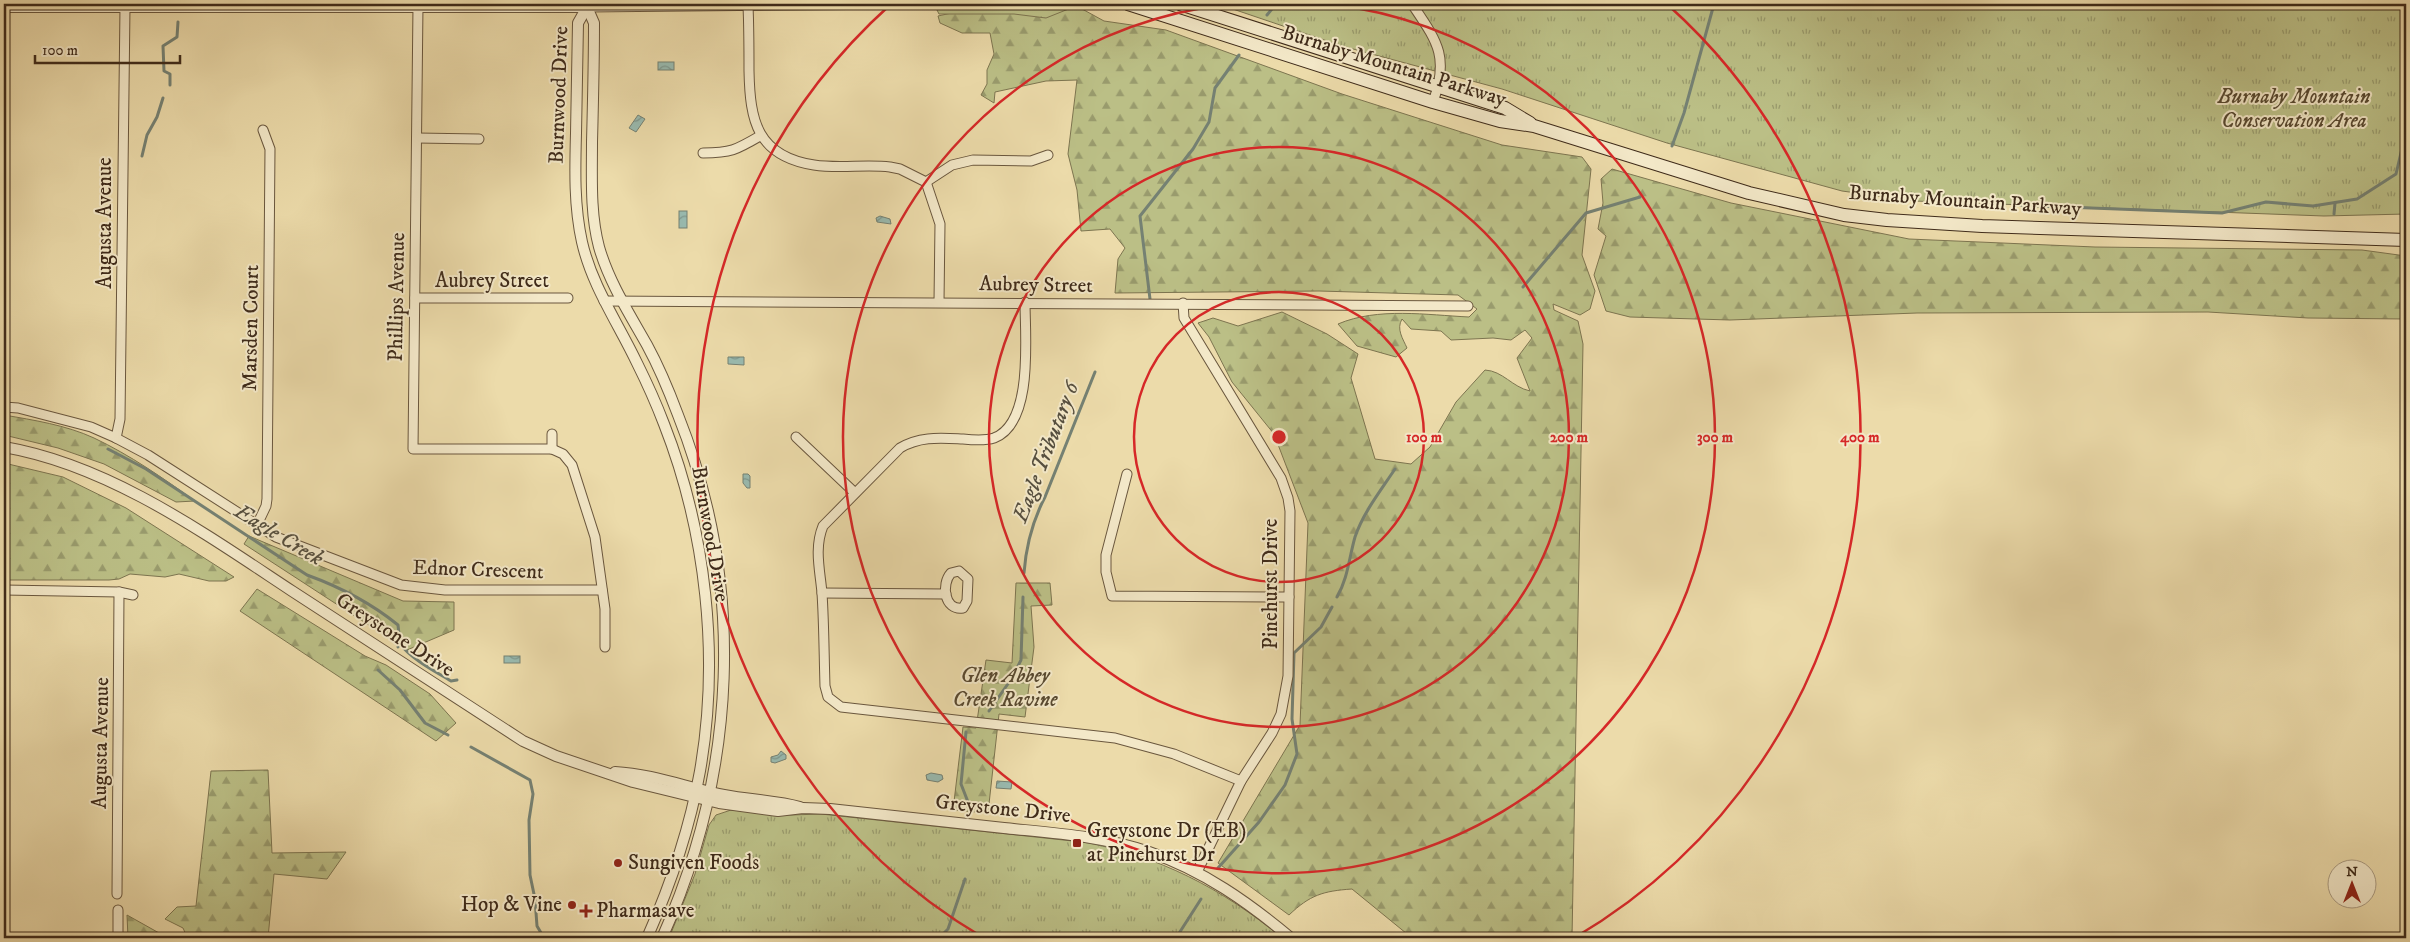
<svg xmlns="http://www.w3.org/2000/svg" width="2410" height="942" viewBox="0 0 2410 942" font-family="'IM FELL DW Pica',serif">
  <defs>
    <pattern id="forest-firs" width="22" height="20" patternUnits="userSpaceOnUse" patternTransform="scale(1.25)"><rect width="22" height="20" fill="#bbbf86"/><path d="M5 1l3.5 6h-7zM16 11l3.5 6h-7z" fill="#999b6d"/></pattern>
    <pattern id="park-tufts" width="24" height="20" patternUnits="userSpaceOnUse" patternTransform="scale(1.25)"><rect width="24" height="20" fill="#bbbf86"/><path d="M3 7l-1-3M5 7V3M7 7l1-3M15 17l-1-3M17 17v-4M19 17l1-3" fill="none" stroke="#999b6d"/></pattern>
    <pattern id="water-waves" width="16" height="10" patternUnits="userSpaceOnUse" patternTransform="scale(1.25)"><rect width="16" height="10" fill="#99baaf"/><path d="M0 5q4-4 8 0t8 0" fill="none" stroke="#7e978e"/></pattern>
  </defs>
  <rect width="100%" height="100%" fill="#ecdbaa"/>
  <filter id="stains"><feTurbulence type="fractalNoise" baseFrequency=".004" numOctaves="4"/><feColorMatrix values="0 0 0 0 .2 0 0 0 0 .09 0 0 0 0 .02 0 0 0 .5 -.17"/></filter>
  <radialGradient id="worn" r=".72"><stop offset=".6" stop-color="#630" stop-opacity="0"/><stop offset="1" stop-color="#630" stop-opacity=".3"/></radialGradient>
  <g fill="url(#forest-firs)" stroke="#7d7550">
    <path d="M 992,4 L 1073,4 L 1104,21 L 1166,30 L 1342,94 L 1502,145 L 1582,157 L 1591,169 L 1582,255 L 1595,291 L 1590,309 L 1580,315 L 1553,304 L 1554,310 L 1578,321 L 1583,344 L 1572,938 L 1412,938 L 1352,889 C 1323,891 1310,895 1289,915 L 1218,863 L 1300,725 L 1308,523 L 1274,434 L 1232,382 L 1209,337 L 1198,323 L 1213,318 L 1238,326 L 1282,312 L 1327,334 L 1358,354 L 1351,378 L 1375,459 L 1411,464 L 1430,447 L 1456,402 L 1485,370 C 1503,371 1512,387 1530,391 L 1517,358 L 1532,338 L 1525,330 L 1511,340 L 1493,338 L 1451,340 L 1441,331 L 1411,329 L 1402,319 C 1396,329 1403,339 1407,348 L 1396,357 L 1357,346 L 1338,324 C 1378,307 1427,315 1469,317 L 1477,309 L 1458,295 L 1319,291 L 1115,293 L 1118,259 L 1125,248 L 1110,229 L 1081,231 L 1077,190 L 1068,154 L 1077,80 L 1046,81 L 995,92 L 994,103 L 981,95 L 987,84 L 987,70 L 994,54 L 990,33 L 962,33 L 940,23 L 938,16 Z"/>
    <path d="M 1612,169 L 1731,203 L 1909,239 L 2095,247 L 2362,250 L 2406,256 L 2406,319 L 2308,318 L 2208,312 L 1917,313 L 1730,320 L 1630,317 L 1606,311 L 1594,275 L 1606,236 L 1598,229 L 1603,203 L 1601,179 Z"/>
    <path d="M 4,415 C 33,420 66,425 94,438 C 130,455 163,478 195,501 L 176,502 L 104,464 L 58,448 L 4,435 Z"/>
    <path d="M 4,463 L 63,477 L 126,508 L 234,577 L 226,581 L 209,581 L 179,574 L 165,577 L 130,574 L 119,579 L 109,580 L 4,580 Z"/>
    <path d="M 249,536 L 403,601 L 454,602 L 454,630 L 407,650 L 244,544 Z"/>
    <path d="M 1016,583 L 1050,583 L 1052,605 L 1031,606 L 1034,647 L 1025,717 L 999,714 L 988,813 L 953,810 L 963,727 L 976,728 L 986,660 L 1012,663 Z"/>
    <path d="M 257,589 L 365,656 L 386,665 L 430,694 L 456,723 L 436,741 L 240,611 Z"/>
    <path d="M 268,770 L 272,853 L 346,852 L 327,879 L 274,874 L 268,938 L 178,938 L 187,937 L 183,928 L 165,919 L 177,907 L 196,906 L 211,771 Z"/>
    <path d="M 127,915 L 168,938 L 128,938 Z"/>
  </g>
  <g fill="url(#park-tufts)" stroke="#7d7550">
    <path d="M 934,4 L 1066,4 L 1071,8 L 1046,18 L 1014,14 L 939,14 Z"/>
    <path d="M 1218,4 L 2406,4 L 2406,214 L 2324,216 L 1915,201 L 1842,191 L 1667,143 L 1502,89 L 1342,46 Z"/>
    <path d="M 731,810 L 791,815 L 821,814 L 1082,842 C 1158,855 1223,889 1282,938 L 669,938 L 695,874 L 709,825 L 716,815 Z"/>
  </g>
  <g fill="url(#water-waves)" stroke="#758173">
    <rect x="658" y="62" width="16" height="8"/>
    <path d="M 638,115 L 645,119 L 636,132 L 629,128 Z"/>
    <rect x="679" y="211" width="8" height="17"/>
    <path d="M 880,216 L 890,219 L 891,224 L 877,222 L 876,218 Z"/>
    <path d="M 728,357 L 744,357 L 744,365 L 728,364 Z"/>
    <path d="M 743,474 L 748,474 L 750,476 L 750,488 L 747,488 L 743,483 Z"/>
    <rect x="504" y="656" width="16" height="7"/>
    <path d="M 781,751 L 786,755 L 786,759 L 775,763 L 771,762 L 771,757 L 778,755 Z"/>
    <path d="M 931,773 L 942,775 L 943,779 L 938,782 L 927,780 L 926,775 Z"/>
    <path d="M 997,781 L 1012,782 L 1011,789 L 996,788 Z"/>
  </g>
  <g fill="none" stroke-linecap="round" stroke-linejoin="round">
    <g stroke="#758173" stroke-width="3">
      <path d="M 1267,15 L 1276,4"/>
      <path d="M 170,85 L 170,74 L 164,71 L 163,46 L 177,37 L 178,22"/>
      <path d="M 1672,146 L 1684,113 L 1714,4"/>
      <path d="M 142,156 L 147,135 L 157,117 L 163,98"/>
      <path d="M 2015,205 L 2222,213 L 2266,202 L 2313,206 L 2357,199 L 2396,174 L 2404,140 L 2406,113"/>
      <path d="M 2334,214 L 2335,203"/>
      <path d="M 1523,287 L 1586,213 L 1640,197"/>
      <path d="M 1150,299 L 1140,216 L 1193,149 L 1209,122 L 1215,88 L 1239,55"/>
      <path d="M 108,449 L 146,469 L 307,575 C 340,587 371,603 398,625 L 400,644 L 398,647"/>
      <path d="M 1024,573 C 1026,546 1033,520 1045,497 L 1095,372"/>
      <path d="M 1337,597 C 1348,578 1349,558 1355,537 C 1363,513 1381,490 1395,469"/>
      <path d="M 400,644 C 413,660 433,670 451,681 L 457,680"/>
      <path d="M 378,670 L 400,690 L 425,723 L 448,735"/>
      <path d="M 989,711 L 1012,678 L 1021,660 L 1023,597"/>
      <path d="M 966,732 L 961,784 L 968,802"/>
      <path d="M 471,747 L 530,780 L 533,794 L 529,820 L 530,875 L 535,899 L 537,926 L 544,938"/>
      <path d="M 1218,868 L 1259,822 L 1285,785 L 1297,754 L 1292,719 L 1294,653 L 1321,627 L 1332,607"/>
      <path d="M 939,938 L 948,929 L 965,879"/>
      <path d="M 1176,938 L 1201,899"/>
    </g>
    <g stroke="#6a573e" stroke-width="11">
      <g id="minor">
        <path d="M 586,4 L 587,7 L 905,4"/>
        <path d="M 1412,4 C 1436,40 1450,56 1433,102"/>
        <path d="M 418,6 L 413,449 L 552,449 L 563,454 L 572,465 L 595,537 L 605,609 L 605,647"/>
        <path d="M 748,6 C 749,27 749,49 749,71 C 750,121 757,156 814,165 C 839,169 865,164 890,167 L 900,169 L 926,182 L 940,224 L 939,302"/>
        <path d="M 417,138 L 479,139"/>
        <path d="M 703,153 C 731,153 736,150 760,136"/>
        <path d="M 926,182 L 952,165 L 973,160 L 1031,161 L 1048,155"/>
        <path d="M 415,298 L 568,298"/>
        <path d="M 604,301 L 1468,306"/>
        <path d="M 1025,302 C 1025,336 1034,423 994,438 C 985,441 973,440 963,439 C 940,438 920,436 900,448 L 823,526 C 814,548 820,570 822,593 C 824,624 824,655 825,686 L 828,697 L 841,707 L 1115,738 L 1174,754 L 1241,781"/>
        <path d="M 1183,303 L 1184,318 L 1281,478 L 1288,498 L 1290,511 L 1288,676 L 1281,714 L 1272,733 L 1241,781 L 1197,872"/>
        <path d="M 4,407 L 18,408 L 91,427 L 116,438 L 148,455 L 276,537 L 401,585 L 445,590 L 602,590"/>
        <path d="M 552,434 L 552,449"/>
        <path d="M 796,437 L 855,493"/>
        <path d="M 116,438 L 120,419 L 125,7"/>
        <path d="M 1127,474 L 1106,555 L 1106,572 L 1112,596 L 1289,597"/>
        <path d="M 257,525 L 266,506 L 267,499 L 270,149 L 263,130"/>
        <path d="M 959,571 L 968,579 L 967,601 L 963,608 C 944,611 941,584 951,573 Z"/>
        <path d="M 4,590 L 119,592 L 133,595"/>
        <path d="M 822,593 L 946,594"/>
        <path d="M 117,894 L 119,592"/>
        <path d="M 118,910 L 118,938"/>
      </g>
    </g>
    <g stroke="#6a573e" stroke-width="12">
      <g id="tertiary">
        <path d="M 4,7 L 587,7"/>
        <path d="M 587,7 L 578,23 C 577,60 577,96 576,133 C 575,170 574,206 582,242 C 592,286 618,323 637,363 C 647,383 656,403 664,424 C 706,531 720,657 700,771 C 690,827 670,886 647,938"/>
        <path d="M 587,7 L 594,23 C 594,63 593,103 592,142 C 592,177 590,213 599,247 C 609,282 629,313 647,345 C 659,367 669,391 678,415 C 746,586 737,771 662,938"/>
        <path d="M 4,447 C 109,465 204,533 292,591 C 369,641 446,691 523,741 L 556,756 L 633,782 L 719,803 L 778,811 L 803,808 L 830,809 C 888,815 946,822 1004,828 C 1052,833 1103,836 1149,852 C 1203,870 1249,903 1291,938"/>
        <path d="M 615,772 C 653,774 688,788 724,795 C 749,800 775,800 800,807"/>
      </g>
    </g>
    <g stroke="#3f2b1a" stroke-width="14">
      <g id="secondary">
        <path d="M 1128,4 L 1433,102 L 1500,121 L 1534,126 L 1749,193 L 1844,215 L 1887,220 L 1982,226 L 2406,240"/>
        <path d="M 1180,4 L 1505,108 L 1530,123"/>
      </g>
    </g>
    <use href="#minor" stroke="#f3e8c8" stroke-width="9"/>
    <use href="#tertiary" stroke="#f3e8c8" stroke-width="10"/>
    <use href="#secondary" stroke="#f3e8c8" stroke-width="12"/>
  </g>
  <g fill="none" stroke="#d62828" stroke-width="2.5">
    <circle cx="1279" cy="437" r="145"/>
    <circle cx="1279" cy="437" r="290"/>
    <path d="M1328 4A436 436 0 1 1 1230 4"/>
    <path d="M984 938A581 581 0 0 1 890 5M1668 5A581 581 0 0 1 1574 938"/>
  </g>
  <g fill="#8f2418" stroke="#f3e8c8" stroke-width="2">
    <rect x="1072" y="838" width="10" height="10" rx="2.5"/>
    <circle cx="618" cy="863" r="5"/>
    <circle cx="572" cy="905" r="5"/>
    <path d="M583.5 903.5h5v5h5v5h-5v5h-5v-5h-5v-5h5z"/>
  </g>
  <g text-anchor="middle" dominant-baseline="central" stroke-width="4" stroke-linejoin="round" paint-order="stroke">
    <g font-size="21" fill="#3f2b1a" stroke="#f3e8c8">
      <text transform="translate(1394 66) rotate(17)">Burnaby Mountain Parkway</text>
      <text transform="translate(559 95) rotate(-88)">Burnwood Drive</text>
      <text transform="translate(1965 201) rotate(4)">Burnaby Mountain Parkway</text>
      <text transform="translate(105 223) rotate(-90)">Augusta Avenue</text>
      <text x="492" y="281">Aubrey Street</text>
      <text transform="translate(1036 285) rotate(1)">Aubrey Street</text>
      <text transform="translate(397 297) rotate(-89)">Phillips Avenue</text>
      <text transform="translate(251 328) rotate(-89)">Marsden Court</text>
      <text transform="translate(710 534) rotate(80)">Burnwood Drive</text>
      <text transform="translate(478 570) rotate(2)">Ednor Crescent</text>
      <text transform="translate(1271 584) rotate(-90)">Pinehurst Drive</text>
      <text transform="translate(395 635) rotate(33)">Greystone Drive</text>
      <text transform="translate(101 743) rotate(-89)">Augusta Avenue</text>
      <text transform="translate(1003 809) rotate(6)">Greystone Drive</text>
    </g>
    <g font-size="21" font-style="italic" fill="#584930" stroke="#f3e8c8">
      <text x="2294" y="97">Burnaby Mountain<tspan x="2294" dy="24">Conservation Area</tspan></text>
      <text x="1005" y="676">Glen Abbey<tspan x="1005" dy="24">Creek Ravine</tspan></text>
    </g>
    <g font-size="21" fill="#3f2b1a" stroke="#f3e8c8" text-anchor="start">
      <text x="1087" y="831">Greystone Dr (EB)<tspan x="1087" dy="24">at Pinehurst Dr</tspan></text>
      <text x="628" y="863">Sungiven Foods</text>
      <text x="562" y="905" text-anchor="end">Hop &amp; Vine</text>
      <text x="596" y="911">Pharmasave</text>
    </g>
    <g font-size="22" font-style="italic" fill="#564f3f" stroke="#f3e8c8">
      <text transform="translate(1046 452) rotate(-69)">Eagle Tributary 6</text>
      <text transform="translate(279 535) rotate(31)">Eagle Creek</text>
    </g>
  </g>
  <circle cx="1279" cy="437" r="8" fill="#d62828" stroke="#f3e8c8" stroke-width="2.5"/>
  <g font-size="15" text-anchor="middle" font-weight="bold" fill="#d62828" stroke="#f3e8c8" stroke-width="4" stroke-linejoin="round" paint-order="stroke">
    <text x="1424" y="442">100 m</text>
    <text x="1569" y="442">200 m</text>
    <text x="1715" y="442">300 m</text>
    <text x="1860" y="442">400 m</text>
  </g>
  <rect width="2410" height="942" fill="none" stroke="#ecdbaa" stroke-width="20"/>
  <rect x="5" y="5" width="2400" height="932" fill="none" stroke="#3f2b1a" stroke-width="2.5"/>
  <rect x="10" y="10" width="2390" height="922" fill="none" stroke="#3f2b1a"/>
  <g transform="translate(2352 884)"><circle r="24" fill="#f3e8c8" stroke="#ab9c82"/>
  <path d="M0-4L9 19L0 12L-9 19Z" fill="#8f2418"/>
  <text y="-8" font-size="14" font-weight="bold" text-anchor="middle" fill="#3f2b1a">N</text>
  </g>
  <path d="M35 55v8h145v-8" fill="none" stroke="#3f2b1a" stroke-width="2.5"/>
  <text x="42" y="55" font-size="15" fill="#3f2b1a" stroke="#f3e8c8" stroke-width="4" paint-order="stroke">100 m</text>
  <rect width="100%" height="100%" filter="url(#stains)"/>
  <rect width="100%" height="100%" fill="url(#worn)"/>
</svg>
